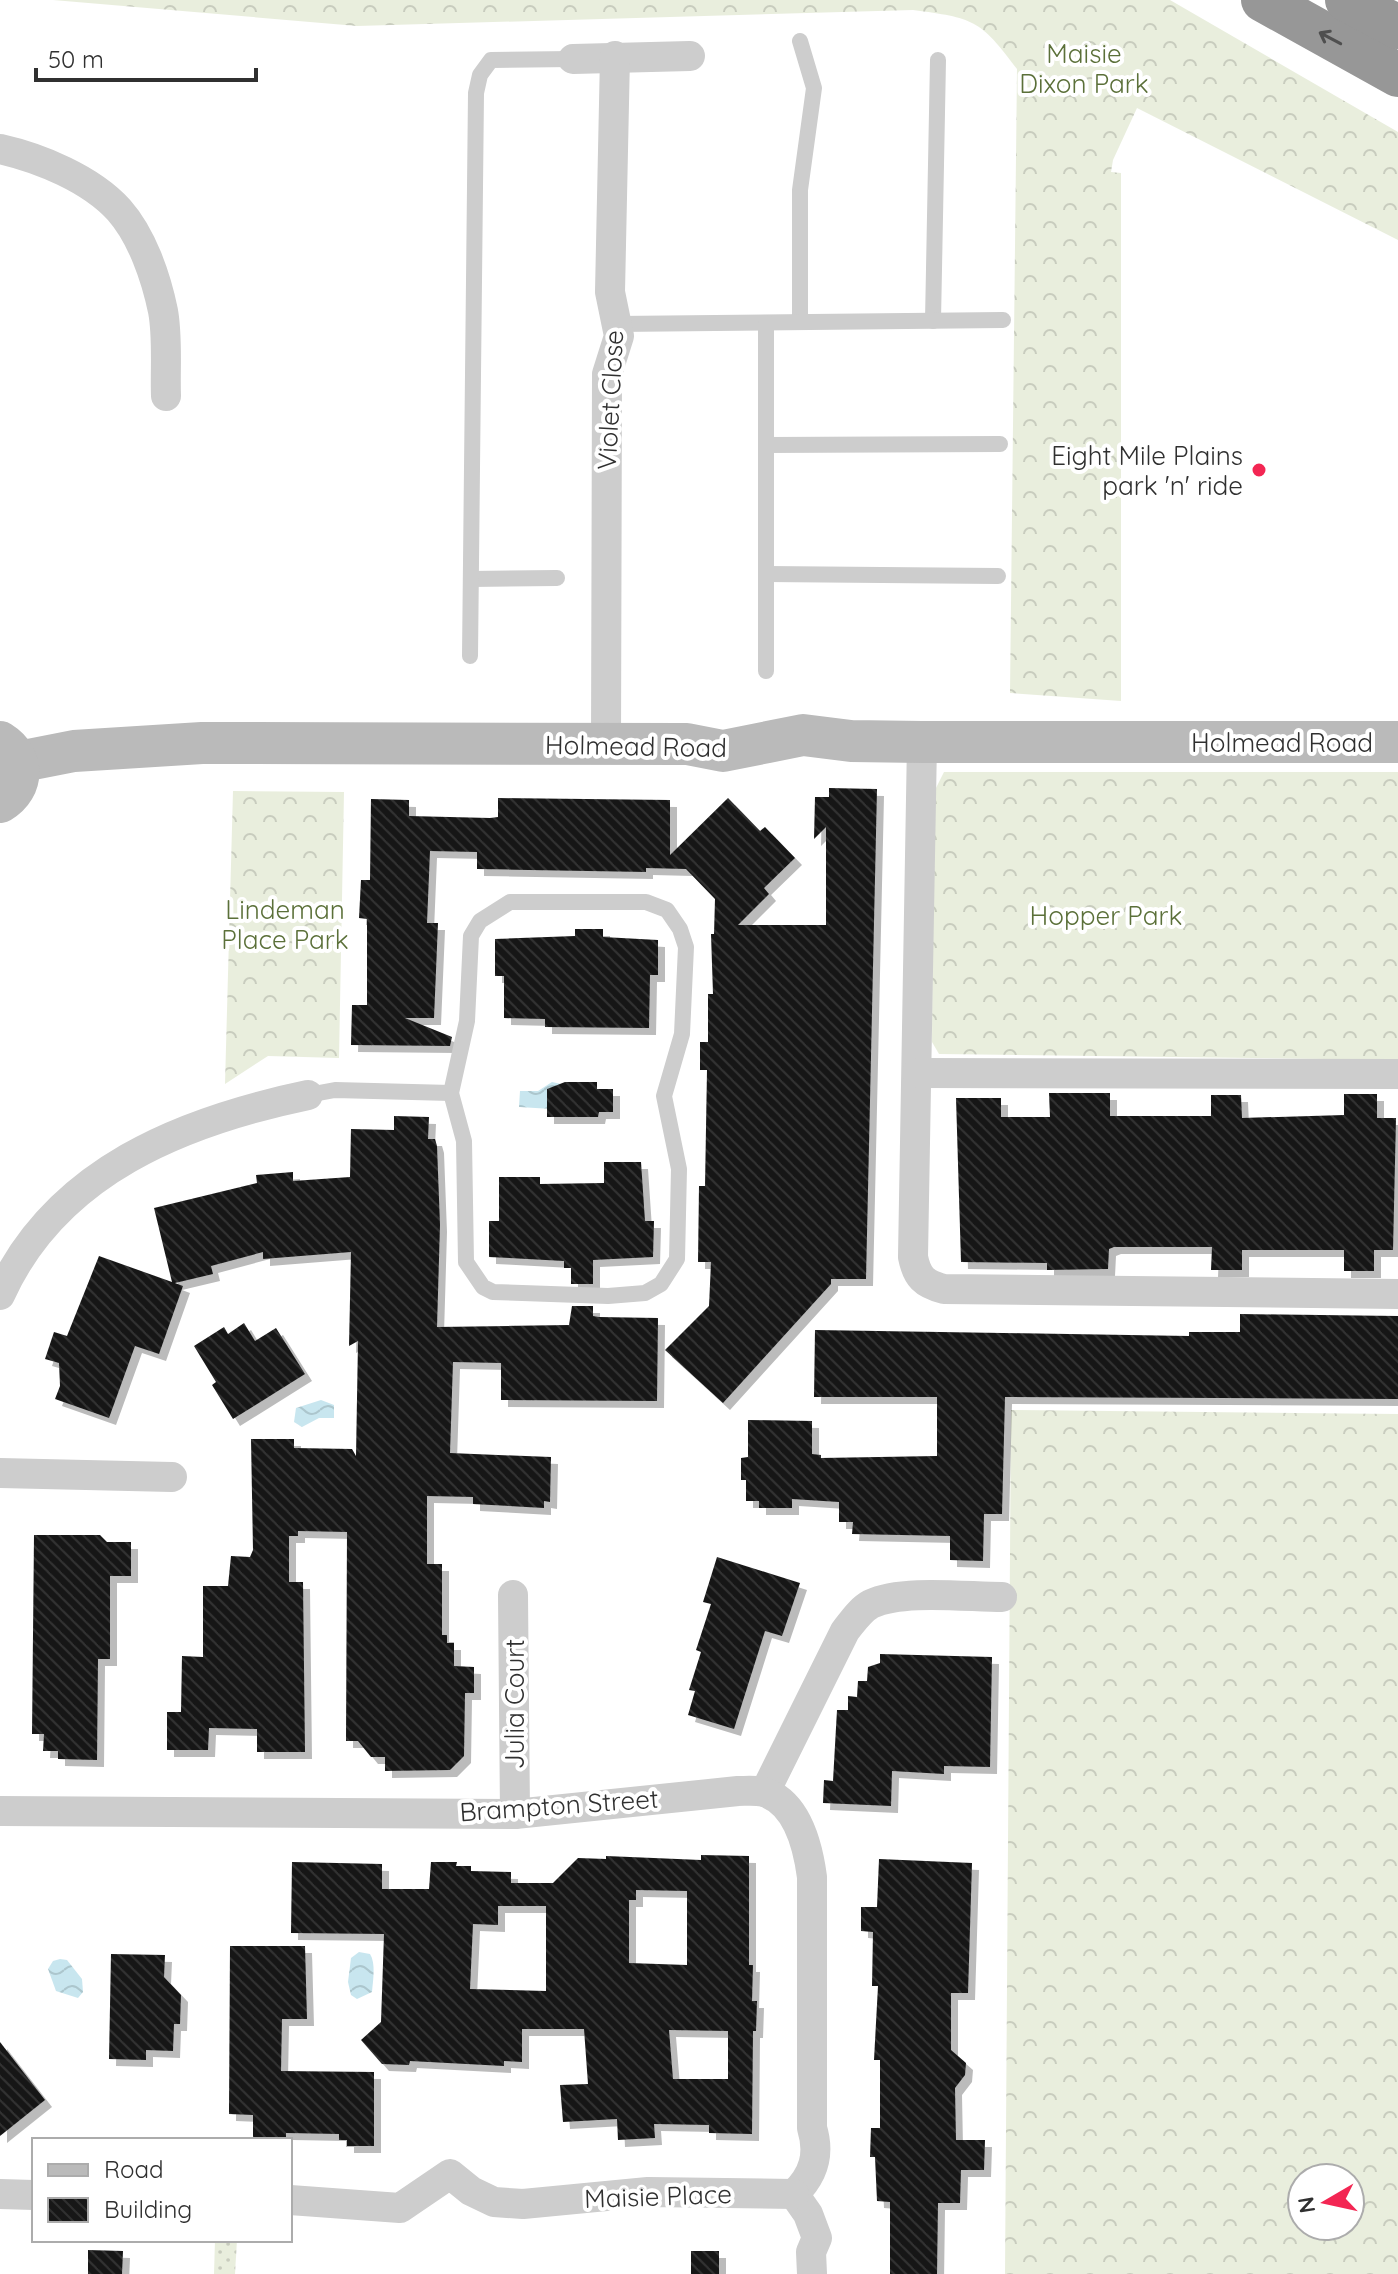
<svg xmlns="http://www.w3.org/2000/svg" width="1398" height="2274" viewBox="0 0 1398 2274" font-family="Quicksand,sans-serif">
  <defs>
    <pattern id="grass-dots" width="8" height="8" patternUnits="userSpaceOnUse" patternTransform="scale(2)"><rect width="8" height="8" fill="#e9eedd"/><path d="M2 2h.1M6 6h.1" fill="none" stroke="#c8ccbe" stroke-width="1.8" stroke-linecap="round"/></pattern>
    <pattern id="forest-crowns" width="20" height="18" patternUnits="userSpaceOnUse" patternTransform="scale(2)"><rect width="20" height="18" fill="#e9eedd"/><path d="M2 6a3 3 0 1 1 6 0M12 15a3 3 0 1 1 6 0" fill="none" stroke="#c8ccbe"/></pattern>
    <pattern id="water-waves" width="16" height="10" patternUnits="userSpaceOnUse" patternTransform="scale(2)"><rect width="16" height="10" fill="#c8e6ef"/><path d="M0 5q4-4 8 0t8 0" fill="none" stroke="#acc6cd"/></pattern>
    <pattern id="building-back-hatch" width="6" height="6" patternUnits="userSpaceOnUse" patternTransform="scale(2)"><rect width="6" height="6" fill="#171717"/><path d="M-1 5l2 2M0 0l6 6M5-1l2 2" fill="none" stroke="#303030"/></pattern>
    <filter id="shadow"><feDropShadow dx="7" dy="7" stdDeviation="0" flood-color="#0004"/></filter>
  </defs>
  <rect width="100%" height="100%" fill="#fff"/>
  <path fill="url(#grass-dots)" d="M 215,2240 L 237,2240 L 235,2274 L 214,2274 Z"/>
  <g fill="url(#forest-crowns)" fill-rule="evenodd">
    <path d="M 53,0 L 1170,0 L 1398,132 L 1398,240 L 1137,108 L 1113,160 L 1111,172 L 1121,173 L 1121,701 L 1010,693 L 1017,69 C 980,19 973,18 913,10 L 357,26 Z"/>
    <path d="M 944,772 L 1398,772 L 1398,1060 L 939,1054 L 932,1042 L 933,804 L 935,790 Z"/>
    <path d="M 233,791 L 344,792 L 339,1058 L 268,1056 L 225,1084 Z"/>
    <path d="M 1011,1410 L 1398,1414 L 1398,2274 L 1005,2274 ZM 1302,2178 L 1350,2178 L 1350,2226 L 1302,2226 Z"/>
  </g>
  <g fill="url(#water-waves)">
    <path d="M 552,1082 L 566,1085 L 568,1110 L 519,1107 L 520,1091 L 538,1091 Z"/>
    <path d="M 321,1400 L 334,1405 L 334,1418 L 319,1418 L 302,1427 L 294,1422 L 296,1408 Z"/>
    <path d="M 359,1952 L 370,1954 C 376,1963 373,1981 372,1992 L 357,1999 L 351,1995 L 348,1982 L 351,1958 Z"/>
    <path d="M 60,1959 L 67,1960 L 82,1979 L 83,1992 L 78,1998 L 56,1991 L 48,1969 L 53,1961 Z"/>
  </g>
  <g fill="url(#building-back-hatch)" fill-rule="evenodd" filter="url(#shadow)">
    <path d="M 829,788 L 877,789 L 866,1279 L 831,1279 L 831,1284 L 723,1403 L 665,1350 L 709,1306 L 711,1262 L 698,1262 L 699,1186 L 705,1186 L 707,1070 L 700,1070 L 700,1042 L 708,1042 L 708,994 L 713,994 L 711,934 L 714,934 L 715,899 L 686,869 L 646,868 L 646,872 L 477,869 L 477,852 L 430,851 L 427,923 L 438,923 L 434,1018 L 405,1018 L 452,1037 L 450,1046 L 351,1045 L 352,1005 L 367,1005 L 367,919 L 359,918 L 361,880 L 370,880 L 371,799 L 409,800 L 409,816 L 490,818 L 498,817 L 498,798 L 670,800 L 670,855 L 728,798 L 760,831 L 765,827 L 795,858 L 764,888 L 769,894 L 738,925 L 826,925 L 826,827 L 814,839 L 815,797 L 829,797 Z"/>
    <path d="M 575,929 L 603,929 L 603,937 L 658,940 L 658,975 L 650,975 L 649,1028 L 545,1027 L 545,1019 L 504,1018 L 504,976 L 495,976 L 495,939 L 575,936 Z"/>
    <path d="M 565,1082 L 597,1082 L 597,1089 L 613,1089 L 613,1112 L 599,1112 L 598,1117 L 547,1117 L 547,1089 Z"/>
    <path d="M 1049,1093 L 1110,1093 L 1110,1116 L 1211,1116 L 1211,1095 L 1241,1095 L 1242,1118 L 1344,1115 L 1344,1094 L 1377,1094 L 1377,1118 L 1396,1118 L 1393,1250 L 1374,1250 L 1374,1271 L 1344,1271 L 1344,1250 L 1242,1250 L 1242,1270 L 1211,1270 L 1212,1247 L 1114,1247 L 1109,1249 L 1108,1269 L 1047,1270 L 1047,1263 L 961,1262 L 956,1098 L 1001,1098 L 1001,1117 L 1050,1117 Z"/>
    <path d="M 394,1116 L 429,1117 L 428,1139 L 435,1139 L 437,1146 L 440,1225 L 437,1327 L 569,1325 L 572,1306 L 593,1306 L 593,1316 L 599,1317 L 658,1318 L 657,1401 L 501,1400 L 501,1363 L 453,1362 L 450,1453 L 551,1457 L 550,1502 L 544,1501 L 544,1508 L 473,1504 L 473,1497 L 427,1496 L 427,1564 L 442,1564 L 442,1635 L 447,1635 L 447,1643 L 454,1643 L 454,1666 L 474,1667 L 474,1693 L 465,1693 L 464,1756 L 450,1770 L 385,1771 L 385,1757 L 371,1757 L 358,1741 L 346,1741 L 347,1532 L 298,1531 L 298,1536 L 289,1536 L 289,1582 L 303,1582 L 305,1752 L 257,1752 L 257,1729 L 209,1728 L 208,1750 L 167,1750 L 167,1712 L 181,1712 L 182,1656 L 203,1657 L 203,1586 L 228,1586 L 231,1556 L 250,1557 L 253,1550 L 251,1439 L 294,1439 L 294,1448 L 352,1449 L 356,1456 L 358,1341 L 349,1346 L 351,1252 L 263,1259 L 263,1252 L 211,1266 L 213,1274 L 175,1283 L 183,1286 L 159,1354 L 135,1346 L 109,1418 L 55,1399 L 60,1386 L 59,1363 L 45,1359 L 54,1332 L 67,1336 L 99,1256 L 172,1282 L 154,1208 L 257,1183 L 256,1175 L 293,1172 L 293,1181 L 350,1177 L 351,1129 L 394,1130 Z"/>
    <path d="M 604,1162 L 641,1162 L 645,1221 L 654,1221 L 653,1257 L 593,1260 L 593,1284 L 571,1284 L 571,1268 L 564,1268 L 564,1261 L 489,1257 L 489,1221 L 499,1221 L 499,1177 L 540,1177 L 540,1184 L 604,1183 Z"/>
    <path d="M 1240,1314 L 1398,1316 L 1398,1399 L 1005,1397 L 1002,1514 L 984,1514 L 983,1561 L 950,1560 L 950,1536 L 852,1534 L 853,1522 L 839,1522 L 839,1502 L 792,1499 L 792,1508 L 759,1508 L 759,1501 L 746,1501 L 746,1480 L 741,1480 L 741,1458 L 748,1457 L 748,1420 L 812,1421 L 812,1454 L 821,1455 L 821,1458 L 937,1456 L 937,1397 L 814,1397 L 815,1330 L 1189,1336 L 1189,1332 L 1240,1332 Z"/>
    <path d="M 244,1323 L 255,1341 L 276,1328 L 305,1374 L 233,1419 L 212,1385 L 216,1382 L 194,1346 L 224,1327 L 228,1334 Z"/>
    <path d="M 34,1535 L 100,1535 L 107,1542 L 131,1542 L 131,1576 L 110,1576 L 110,1659 L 98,1659 L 97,1760 L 58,1759 L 58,1751 L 43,1751 L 44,1734 L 32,1734 Z"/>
    <path d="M 717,1557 L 800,1583 L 782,1636 L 765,1631 L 734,1729 L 688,1715 L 695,1691 L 689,1690 L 701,1652 L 696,1650 L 711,1604 L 703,1602 Z"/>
    <path d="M 880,1654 L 992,1657 L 990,1767 L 944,1766 L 944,1774 L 892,1771 L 891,1806 L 823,1803 L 824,1780 L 833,1781 L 837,1710 L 848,1710 L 848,1696 L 857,1697 L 858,1681 L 867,1681 L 868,1667 L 880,1663 Z"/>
    <path d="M 701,1855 L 749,1856 L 749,1965 L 753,1965 L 752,2001 L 757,2001 L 756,2031 L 753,2031 L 752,2134 L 709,2133 L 709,2125 L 654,2124 L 655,2138 L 618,2140 L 617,2119 L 563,2122 L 560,2085 L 588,2084 L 584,2029 L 522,2029 L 522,2062 L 504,2061 L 504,2066 L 410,2061 L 409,2065 L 382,2064 L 361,2040 L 381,2022 L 384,1934 L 291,1933 L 292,1862 L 382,1864 L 382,1889 L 429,1889 L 431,1862 L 457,1862 L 456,1866 L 471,1866 L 471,1871 L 511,1872 L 511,1883 L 553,1883 L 578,1858 L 606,1859 L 606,1856 L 701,1860 ZM 636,1890 L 687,1891 L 687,1965 L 629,1963 L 629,1900 L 636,1900 ZM 498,1906 L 546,1906 L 546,1991 L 470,1989 L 473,1924 L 498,1925 ZM 669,2030 L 728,2031 L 728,2079 L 673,2079 Z"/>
    <path d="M 879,1859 L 972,1863 L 968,1993 L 951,1993 L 951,2050 L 966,2063 L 965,2075 L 955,2088 L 956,2140 L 985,2140 L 984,2170 L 961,2170 L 960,2203 L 938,2203 L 937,2274 L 890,2274 L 890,2202 L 877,2201 L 875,2157 L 870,2157 L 871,2128 L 880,2128 L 880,2060 L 874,2060 L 878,1986 L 872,1986 L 873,1932 L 861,1931 L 861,1907 L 877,1907 Z"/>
    <path d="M 230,1946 L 305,1946 L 307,2019 L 282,2019 L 281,2071 L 374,2072 L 374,2146 L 347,2146 L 347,2140 L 339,2140 L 339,2134 L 286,2133 L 286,2140 L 253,2140 L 253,2115 L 229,2114 Z"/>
    <path d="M 111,1954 L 165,1955 L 164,1977 L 181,1995 L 180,2024 L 174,2024 L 173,2051 L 146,2050 L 146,2060 L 109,2059 Z"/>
    <path d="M 0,2042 L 45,2100 L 0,2136 Z"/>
    <path d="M 88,2250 L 123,2251 L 122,2274 L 88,2274 Z"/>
    <rect x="691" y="2251" width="28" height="23"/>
  </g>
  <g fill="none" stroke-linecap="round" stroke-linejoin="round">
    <g stroke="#cdcdcd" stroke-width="16">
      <path d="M 933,321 L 938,60"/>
      <path d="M 800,322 L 800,190 L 814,88 L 800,41"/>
      <path d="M 617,324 L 1003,320"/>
      <path d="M 766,445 L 1000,444"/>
      <path d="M 766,574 L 998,576"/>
      <path d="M 471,579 L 557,578"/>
      <path d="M 470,656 L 476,93 L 480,75 L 491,60 L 573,59"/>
      <path d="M 766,671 L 766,323"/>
      <path d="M 510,902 L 646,902 L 667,910 L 680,929 L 686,947 L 682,1034 L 664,1096 L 679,1169 L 677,1259 L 661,1284 L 645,1293 L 608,1296 L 493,1292 L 483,1287 L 466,1262 L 464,1141 L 451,1093 L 467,1021 L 471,936 L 480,921 Z"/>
      <path d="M 308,1095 L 335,1090 L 451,1093"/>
    </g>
    <g stroke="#cdcdcd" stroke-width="30">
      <path d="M 573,59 L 690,56"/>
      <path d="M 0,149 C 40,158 91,179 119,210 C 142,236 156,277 163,311 C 168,338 165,369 166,396"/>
      <path d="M 922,742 L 913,1257 C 917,1277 924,1284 944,1289 L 1398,1294"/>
      <path d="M 606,745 L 607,374 L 619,336 L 610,292 L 615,56"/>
      <path d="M 917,1073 L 1398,1074"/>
      <path d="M 0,1295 C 56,1171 183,1121 308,1095"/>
      <path d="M 0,1473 L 172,1477"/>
      <path d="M 513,1595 L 515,1814"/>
      <path d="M 765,1792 L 845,1631 C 853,1621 860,1610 871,1604 C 902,1589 967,1597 1002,1597"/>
      <path d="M 0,1811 L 515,1814 L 738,1791 C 746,1791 756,1790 764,1792 C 798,1803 808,1847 812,1877 L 812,2128 C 820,2154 814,2175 794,2194 L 808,2214 L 817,2238 L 811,2252 L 812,2274"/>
      <path d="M 0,2194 L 34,2195"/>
      <path d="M 290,2200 L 400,2208 L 450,2174 L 471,2191 L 494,2202 L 523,2204 L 648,2192 L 794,2194"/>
    </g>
    <g stroke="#bababa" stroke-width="42">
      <path d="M 18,762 L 74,751 L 202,743 L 687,744 L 723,751 L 803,735 L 851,741 L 922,742 L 1398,742"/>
      <path d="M 0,802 C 25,787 24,757 0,742"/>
    </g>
    <g stroke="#979797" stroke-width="44">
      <path d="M 1263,0 L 1398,75"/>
      <path d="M 1347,0 L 1398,27"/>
    </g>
  </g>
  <defs><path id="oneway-shaft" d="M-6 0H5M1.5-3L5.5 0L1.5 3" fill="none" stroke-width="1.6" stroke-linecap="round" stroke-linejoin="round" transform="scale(2)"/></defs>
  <use stroke="#4f4f4f" href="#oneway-shaft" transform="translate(1330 38) rotate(-152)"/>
  <circle fill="#f32653" stroke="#fff" stroke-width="3" cx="1259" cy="470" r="8"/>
  <g text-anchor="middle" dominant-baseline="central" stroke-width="8" stroke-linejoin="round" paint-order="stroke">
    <g font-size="26" fill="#5b7039" stroke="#fff">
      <text x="1084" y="53">Maisie<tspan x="1084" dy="30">Dixon Park</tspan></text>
      <text x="285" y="909">Lindeman<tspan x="285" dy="30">Place Park</tspan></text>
      <text x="1106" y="915">Hopper Park</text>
    </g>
    <g font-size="26" fill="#303030" stroke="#fff">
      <text transform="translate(610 400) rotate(-87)">Violet Close</text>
      <text x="1282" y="742">Holmead Road</text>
      <text transform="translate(636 746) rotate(1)">Holmead Road</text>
      <text transform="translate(514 1704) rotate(-90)">Julia Court</text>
      <text transform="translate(559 1805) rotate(-4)">Brampton Street</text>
      <text transform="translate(658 2196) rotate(-2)">Maisie Place</text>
    </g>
    <g font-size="26" fill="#303030" stroke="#fff" text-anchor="end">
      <text x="1243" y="455">Eight Mile Plains<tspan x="1243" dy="30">park 'n' ride</tspan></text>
    </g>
  </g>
  <rect x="32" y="2138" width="260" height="104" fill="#ffffff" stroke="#acacac" stroke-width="2"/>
  <rect x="48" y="2164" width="40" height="12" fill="#bababa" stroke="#acacac" stroke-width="2"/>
  <text x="104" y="2178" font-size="24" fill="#303030">Road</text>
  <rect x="48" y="2198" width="40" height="24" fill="url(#building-back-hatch)" stroke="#acacac" stroke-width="2"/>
  <text x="104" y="2218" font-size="24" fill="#303030">Building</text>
  <g transform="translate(1326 2202) rotate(261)"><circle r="38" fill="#ffffff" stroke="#acacac" stroke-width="2"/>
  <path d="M0-6L14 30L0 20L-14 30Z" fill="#f32653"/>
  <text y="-12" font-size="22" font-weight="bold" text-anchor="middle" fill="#303030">N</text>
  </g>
  <path d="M36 68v12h220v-12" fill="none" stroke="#303030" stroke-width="4"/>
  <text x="48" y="68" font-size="24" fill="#303030" stroke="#ffffff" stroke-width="6" paint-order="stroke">50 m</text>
</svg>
